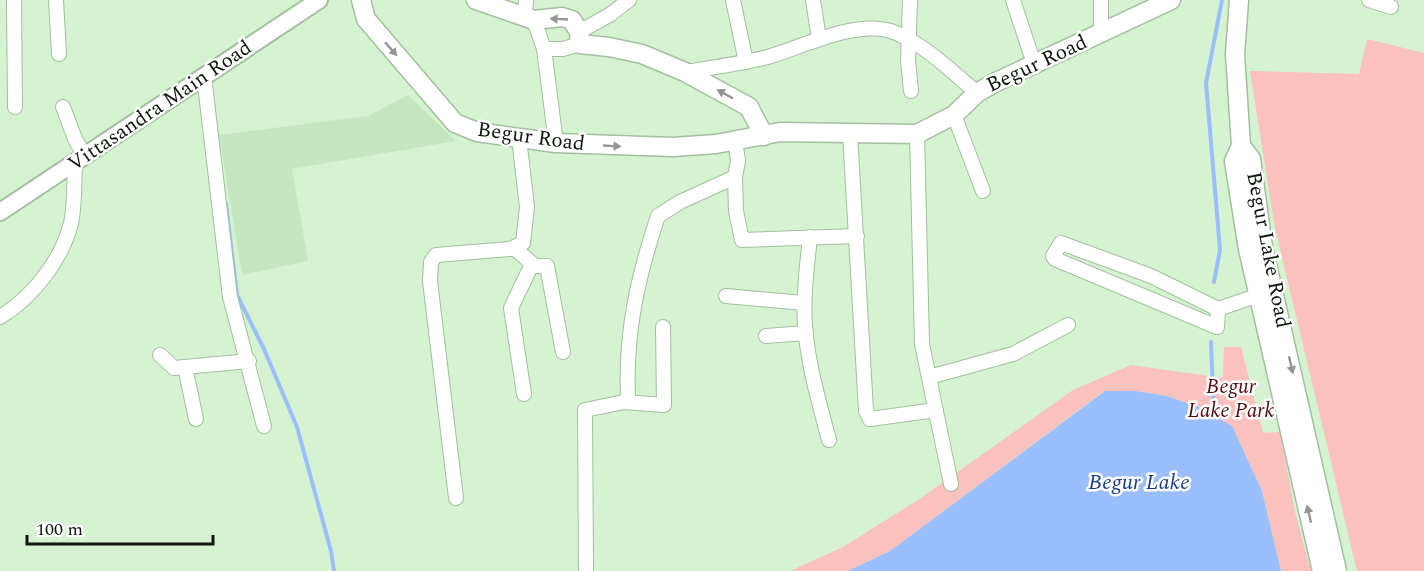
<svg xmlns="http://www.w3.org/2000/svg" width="1424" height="571" viewBox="0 0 1424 571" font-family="Spectral,serif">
  <rect width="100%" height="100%" fill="#d5f2d1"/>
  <path fill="#c5e7c0" d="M 408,95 L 456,141 L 292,169 L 308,261 L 242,275 L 219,135 L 368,116 Z"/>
  <g fill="#fac1be">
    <path d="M 1367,39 L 1424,53 L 1424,571 L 1357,571 L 1275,228 L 1250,71 L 1359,74 Z"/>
    <path d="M 1224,347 L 1241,347 L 1263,433 L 1280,432 L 1295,512 L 1311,571 L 1281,571 L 1262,491 L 1232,426 L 1201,408 L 1167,396 L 1136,391 L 1104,391 L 890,551 L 848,571 L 790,571 L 843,547 L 921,498 L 1073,390 L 1131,365 L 1223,378 Z"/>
  </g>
  <path fill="#9bbefd" d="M 1105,391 L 1136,391 L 1167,396 L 1201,408 L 1232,426 L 1262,491 L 1281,571 L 848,571 L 890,551 Z"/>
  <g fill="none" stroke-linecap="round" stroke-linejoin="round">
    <g stroke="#9bbefd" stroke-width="4">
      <path d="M 226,204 L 237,295 L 264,349 L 297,427 L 331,551 L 334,571"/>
      <path d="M 1214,282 L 1220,250 L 1206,83 L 1222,0"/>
      <path d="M 1211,342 L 1214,417"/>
    </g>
    <g stroke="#a3bfa0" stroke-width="16">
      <g id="minor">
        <path d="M 14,0 L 15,107"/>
        <path d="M 56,0 L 59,54"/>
        <path d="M 733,0 L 746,62"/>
        <path d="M 813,0 L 819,39"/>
        <path d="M 910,0 L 908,60 L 911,91"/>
        <path d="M 1013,0 L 1035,67"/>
        <path d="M 1369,0 L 1391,7"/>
        <path d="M 525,16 L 526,0"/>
        <path d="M 534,20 L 544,49 L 556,143"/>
        <path d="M 579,32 L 611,14 L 629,0"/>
        <path d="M 1101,34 L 1101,0"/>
        <path d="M 544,49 L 563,49 L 580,44"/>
        <path d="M 685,72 C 713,67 743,64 771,56 C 804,46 852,22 887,30 C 916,37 954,73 977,93"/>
        <path d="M 204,76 L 230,297 L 264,426"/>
        <path d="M 63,107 L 75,139 L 84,155"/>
        <path d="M 954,115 L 983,191"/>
        <path d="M 850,133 L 866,411 L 870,419 L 936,410"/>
        <path d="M 917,134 L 922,344 L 951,484"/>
        <path d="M 735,177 L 736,211 L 742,240 L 857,236"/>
        <path d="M 810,237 C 807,266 803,296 805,326 C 808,365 819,402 829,440"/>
        <path d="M 1061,243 L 1151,276 L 1218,309 L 1217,327 L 1055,259 L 1053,256 Z"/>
        <path d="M 514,248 L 535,266 L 547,266 L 563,352"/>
        <path d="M 726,296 L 804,303"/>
        <path d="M 1218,309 L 1259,295"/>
        <path d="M 0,317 C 32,298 62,260 71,223 C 75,204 74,183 75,163"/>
        <path d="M 766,336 L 806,333"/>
        <path d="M 160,355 L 174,368 L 249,361"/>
        <path d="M 185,367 L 196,419"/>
        <path d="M 929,377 L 1013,354 L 1068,325"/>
        <path d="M 524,394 L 511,308 L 532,264"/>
        <path d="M 624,402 L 628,397 C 625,333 638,276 658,216 L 680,202 L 735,177 L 738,161 L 735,140"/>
        <path d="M 456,498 L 430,281 L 431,262 L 436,255 L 510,249 L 523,243 L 527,207 L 519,138"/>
        <path d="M 586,571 L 585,410 L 624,402 L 664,405 L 663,327"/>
      </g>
    </g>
    <g stroke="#a3bfa0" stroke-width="20">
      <path id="tertiary" d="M 0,212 L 319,0"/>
    </g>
    <g stroke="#a3bfa0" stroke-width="21">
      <g id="secondary">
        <path d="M 361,0 L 366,19 L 455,123 L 477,132 L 556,143 L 673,147 L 716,144 L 780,132 L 917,134 L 954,115 L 977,93 L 994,83 L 1171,0"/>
        <path d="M 476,0 L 534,20 L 562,17 L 572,20 L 579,32 L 580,44 L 609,47 L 642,54 L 685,72 L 749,107 L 764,136"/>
        <path d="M 1239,0 L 1235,54 L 1241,146 L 1234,161 L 1248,249 L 1322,571"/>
        <path d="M 1241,146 L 1251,159 L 1263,247 L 1337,571"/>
      </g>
    </g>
    <use href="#minor" stroke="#fff" stroke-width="14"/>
    <use href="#tertiary" stroke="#fff" stroke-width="16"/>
    <use href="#secondary" stroke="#fff" stroke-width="18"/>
  </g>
  <defs><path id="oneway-solid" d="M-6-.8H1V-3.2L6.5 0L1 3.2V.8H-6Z" transform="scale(1.5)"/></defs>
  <g fill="#939792">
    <use href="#oneway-solid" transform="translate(559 19) rotate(-177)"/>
    <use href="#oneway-solid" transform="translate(391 49) rotate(49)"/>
    <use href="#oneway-solid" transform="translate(725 94) rotate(-151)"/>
    <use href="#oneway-solid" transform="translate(612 146) rotate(3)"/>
    <use href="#oneway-solid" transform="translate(1291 365) rotate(77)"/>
    <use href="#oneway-solid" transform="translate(1309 514) rotate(-103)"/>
  </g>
  <g text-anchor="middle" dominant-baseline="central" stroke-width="5" stroke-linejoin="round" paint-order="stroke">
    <g font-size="21" fill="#0e180d" stroke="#fff">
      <text transform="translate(1037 64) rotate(-25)">Begur Road</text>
      <text transform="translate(160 106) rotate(-34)">Vittasandra Main Road</text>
      <text transform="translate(531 137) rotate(8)">Begur Road</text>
      <text transform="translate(1268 250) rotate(79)">Begur Lake Road</text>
    </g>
    <g font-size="21" font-style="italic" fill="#530b12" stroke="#fff">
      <text x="1231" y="387">Begur<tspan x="1231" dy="24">Lake Park</tspan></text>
    </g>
    <g font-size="22" font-style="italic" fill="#1a3f87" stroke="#fff">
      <text x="1139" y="482">Begur Lake</text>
    </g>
  </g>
  <path d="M27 535v9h186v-9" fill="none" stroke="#0e180d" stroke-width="3"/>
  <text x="36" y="535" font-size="18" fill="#0e180d" stroke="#ffffff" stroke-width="4.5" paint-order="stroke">100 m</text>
</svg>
